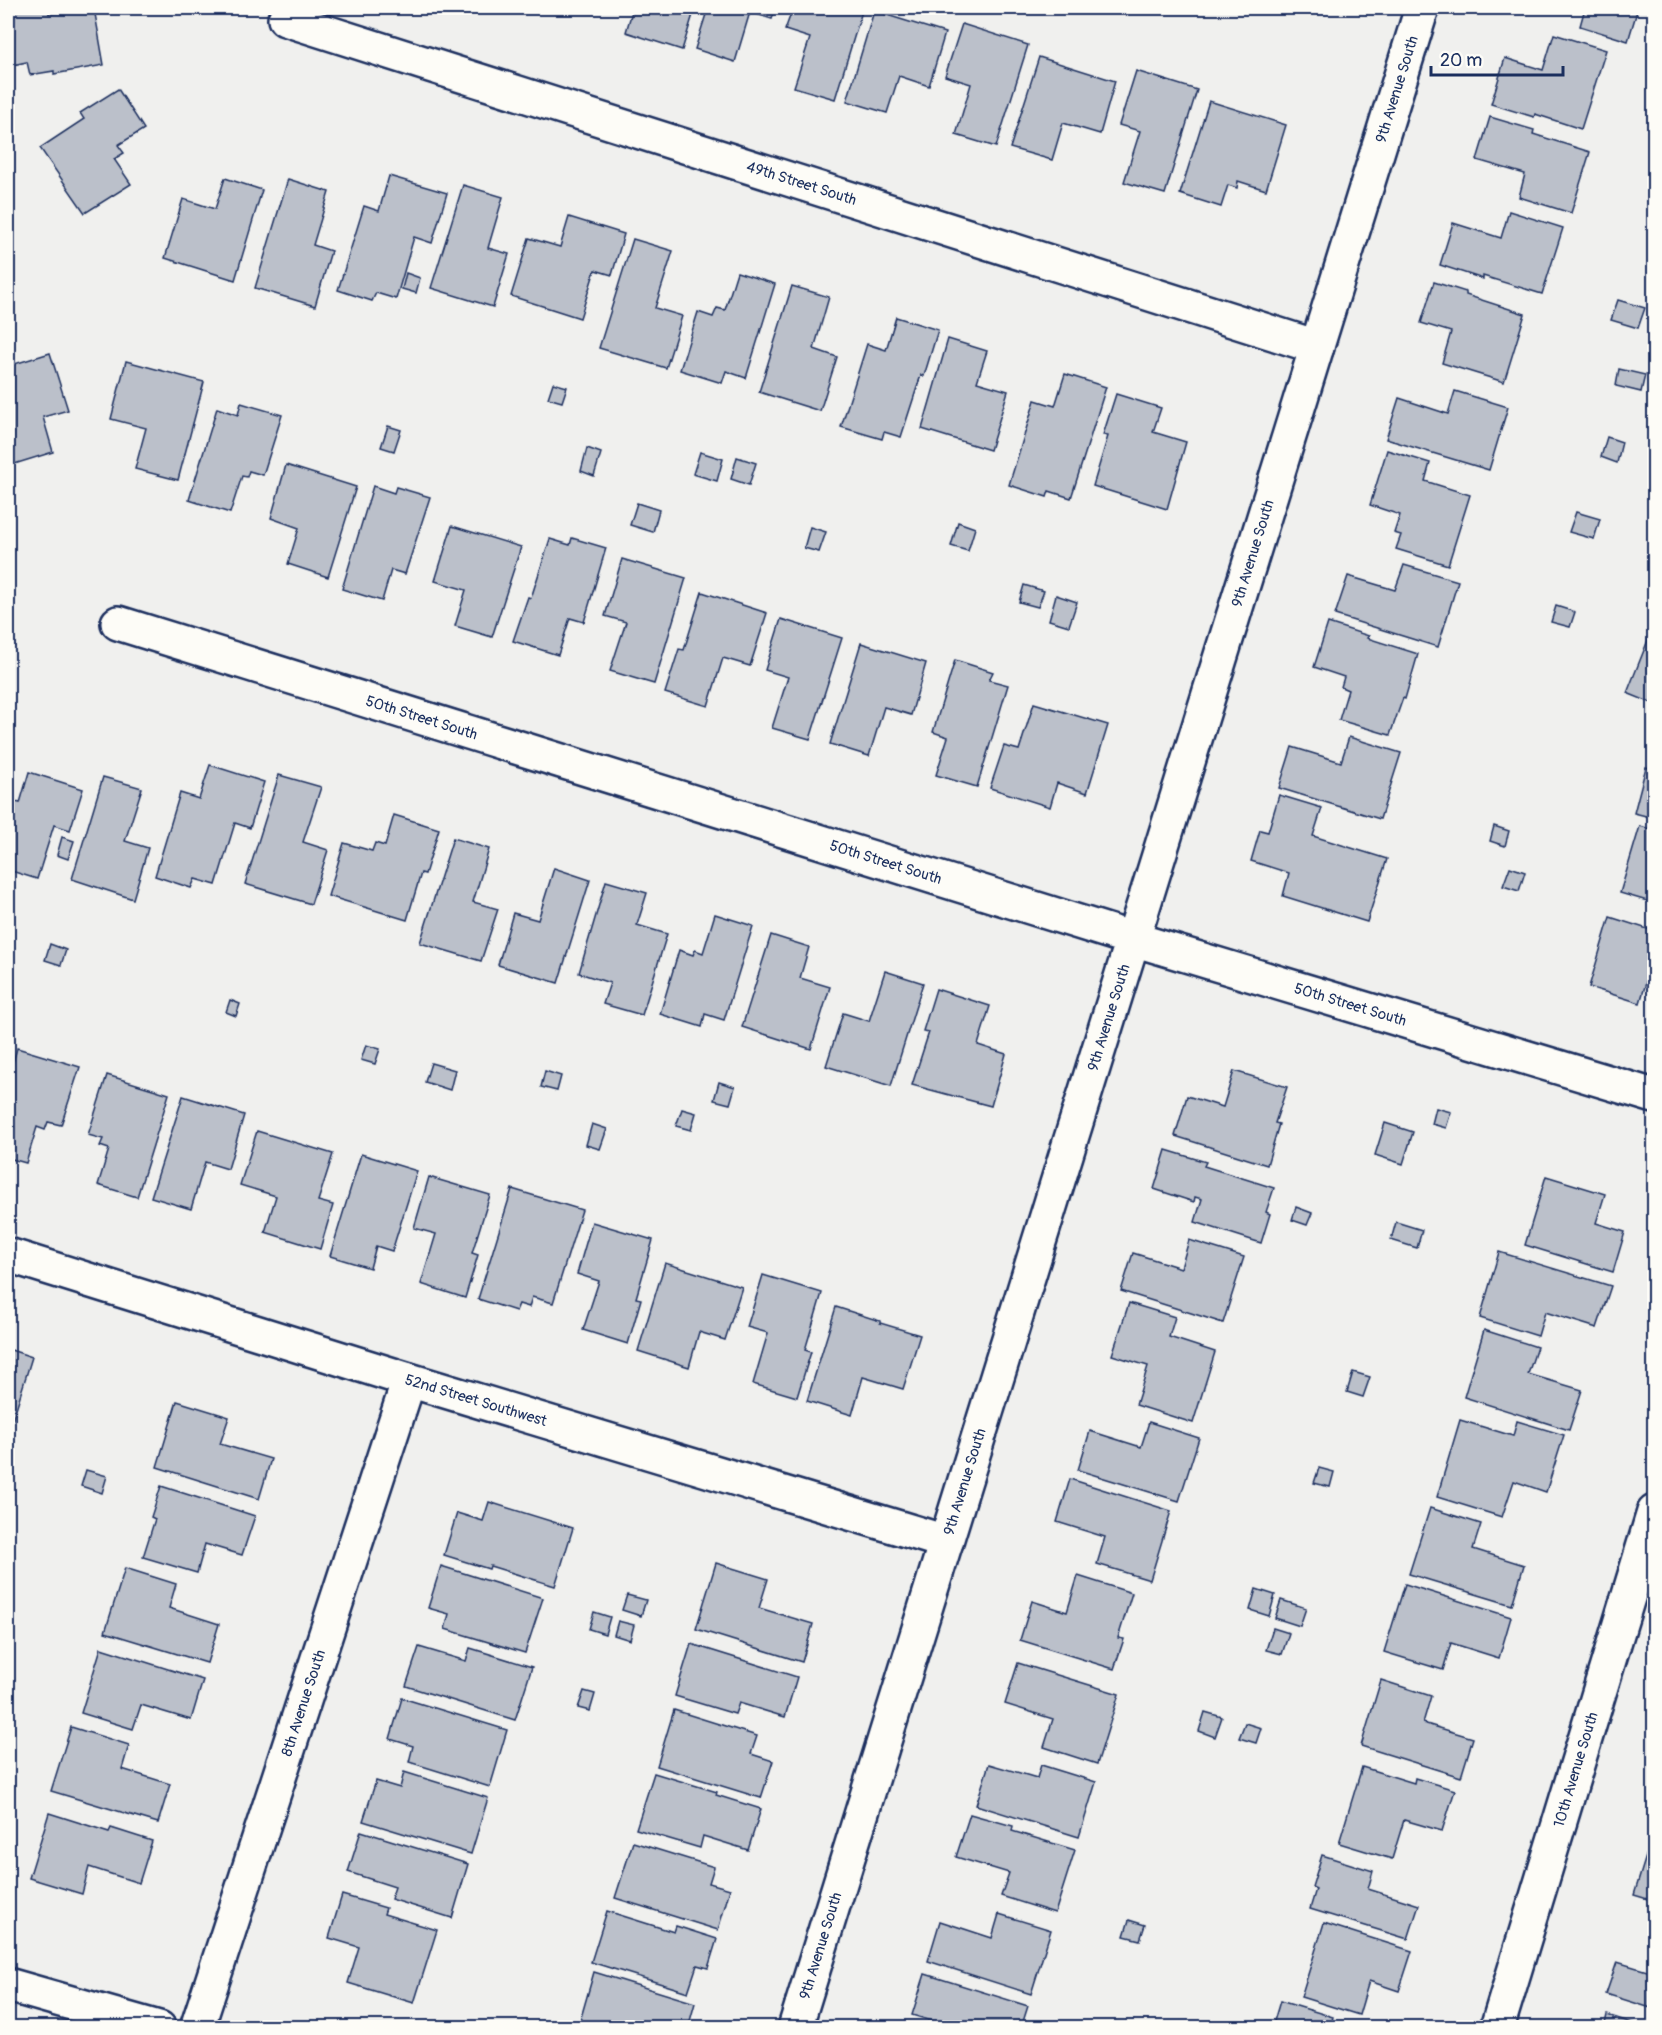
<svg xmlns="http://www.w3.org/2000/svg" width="1662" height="2035" viewBox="0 0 1662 2035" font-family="Pangolin,sans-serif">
  <rect width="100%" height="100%" fill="#f0f0ee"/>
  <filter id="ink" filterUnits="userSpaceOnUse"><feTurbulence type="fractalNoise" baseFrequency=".0167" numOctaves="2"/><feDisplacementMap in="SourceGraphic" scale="12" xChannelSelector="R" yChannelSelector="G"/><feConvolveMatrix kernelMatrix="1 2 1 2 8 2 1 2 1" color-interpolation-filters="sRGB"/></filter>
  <g filter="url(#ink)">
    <g fill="#bbc0ca" stroke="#1b2f5e" stroke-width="1.5">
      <path d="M 8,8 L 48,8 L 49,14 L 94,8 L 104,65 L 54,74 L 54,71 L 30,75 L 27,62 L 8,66 Z"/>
      <path d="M 633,8 L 695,8 L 682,50 L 626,32 Z"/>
      <path d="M 708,8 L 776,8 L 772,19 L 750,12 L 735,62 L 695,49 Z"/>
      <path d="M 793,8 L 863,8 L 835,99 L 794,87 L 810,38 L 785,30 Z"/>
      <path d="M 1585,8 L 1638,8 L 1628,41 L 1580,26 Z"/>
      <path d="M 874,11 L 945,33 L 929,86 L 899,76 L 887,113 L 847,101 Z"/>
      <path d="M 962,24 L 1028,45 L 996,147 L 956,135 L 971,84 L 945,76 Z"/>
      <path d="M 1554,34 L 1606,50 L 1581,129 L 1535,114 L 1534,117 L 1491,104 L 1505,58 L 1543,70 Z"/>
      <path d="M 1039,57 L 1115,81 L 1100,134 L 1063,123 L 1052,160 L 1010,148 Z"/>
      <path d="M 1136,71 L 1197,90 L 1165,194 L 1124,182 L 1140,131 L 1119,125 Z"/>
      <path d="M 118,89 L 144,129 L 118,145 L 124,153 L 114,159 L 131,184 L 85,213 L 40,148 L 84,119 L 80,113 Z"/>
      <path d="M 1209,101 L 1286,125 L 1266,190 L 1238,181 L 1237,188 L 1228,185 L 1221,207 L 1180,194 Z"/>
      <path d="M 1490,117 L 1534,130 L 1533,134 L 1590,152 L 1571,213 L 1519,197 L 1525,174 L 1477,160 Z"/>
      <path d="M 389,176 L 447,193 L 432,243 L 414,237 L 396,299 L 376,293 L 372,301 L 338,290 L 364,206 L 379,211 Z"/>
      <path d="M 225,178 L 262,190 L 235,280 L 165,258 L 183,199 L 215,209 Z"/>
      <path d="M 288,179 L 329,192 L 313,245 L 331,251 L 315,306 L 255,288 Z"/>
      <path d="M 463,185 L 503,197 L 488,248 L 509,254 L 493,307 L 431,288 Z"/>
      <path d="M 1509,211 L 1563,228 L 1542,294 L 1483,276 L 1483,279 L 1440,265 L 1453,223 L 1501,238 Z"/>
      <path d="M 569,217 L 624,234 L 612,275 L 595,270 L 580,318 L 511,296 L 529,238 L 560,247 Z"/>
      <path d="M 633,239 L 673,251 L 655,308 L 682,316 L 666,368 L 599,348 Z"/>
      <path d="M 737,272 L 775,284 L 746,378 L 726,371 L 722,383 L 680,370 L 698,312 L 713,317 L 717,308 L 725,310 Z"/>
      <path d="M 406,273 L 420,278 L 416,293 L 402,289 Z"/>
      <path d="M 1434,282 L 1466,292 L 1466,295 L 1525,314 L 1504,382 L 1442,363 L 1451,332 L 1421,323 Z"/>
      <path d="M 792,286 L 829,297 L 814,349 L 837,357 L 820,411 L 759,392 Z"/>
      <path d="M 1618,300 L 1645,308 L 1638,328 L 1611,320 Z"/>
      <path d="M 896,317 L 938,330 L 924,376 L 921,375 L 901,437 L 884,432 L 882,439 L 841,427 L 867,344 L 886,350 Z"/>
      <path d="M 948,339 L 987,351 L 977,382 L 1008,391 L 990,450 L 922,429 Z"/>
      <path d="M 50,353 L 68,410 L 43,417 L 53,452 L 8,466 L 8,366 Z"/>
      <path d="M 126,361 L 204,382 L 178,480 L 135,469 L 146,428 L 111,419 Z"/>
      <path d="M 1619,369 L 1645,375 L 1641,392 L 1616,386 Z"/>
      <path d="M 1065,374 L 1106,387 L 1071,498 L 1049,491 L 1047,497 L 1009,485 L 1035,400 L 1055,406 Z"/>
      <path d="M 553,383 L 567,387 L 562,402 L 548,398 Z"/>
      <path d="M 1455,391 L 1508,407 L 1489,470 L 1386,439 L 1399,398 L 1448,414 Z"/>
      <path d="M 1116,394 L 1161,408 L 1153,432 L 1186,442 L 1167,509 L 1093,486 L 1108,436 L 1103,435 Z"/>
      <path d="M 241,403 L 282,415 L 263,475 L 249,471 L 247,477 L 242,476 L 230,513 L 189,500 L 217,408 L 238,415 Z"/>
      <path d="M 388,426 L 401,430 L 394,451 L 381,447 Z"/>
      <path d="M 1607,437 L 1622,442 L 1617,463 L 1601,457 Z"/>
      <path d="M 587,448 L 601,453 L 594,476 L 581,471 Z"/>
      <path d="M 1387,450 L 1430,463 L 1425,481 L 1470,495 L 1448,565 L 1396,549 L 1401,535 L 1394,533 L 1400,515 L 1370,505 Z"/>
      <path d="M 700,452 L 723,459 L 717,481 L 693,474 Z"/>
      <path d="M 737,457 L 756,463 L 749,485 L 731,479 Z"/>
      <path d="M 286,465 L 356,487 L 328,577 L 288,564 L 299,528 L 271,518 Z"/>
      <path d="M 373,486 L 394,493 L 396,487 L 430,497 L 405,574 L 391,570 L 382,601 L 342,589 Z"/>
      <path d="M 637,503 L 659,510 L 653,532 L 630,525 Z"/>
      <path d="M 1576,512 L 1600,519 L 1594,539 L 1569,532 Z"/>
      <path d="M 958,522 L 975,528 L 968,551 L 951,546 Z"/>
      <path d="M 452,526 L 521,547 L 492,637 L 455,626 L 466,590 L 435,581 Z"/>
      <path d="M 810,527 L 826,532 L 819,552 L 804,548 Z"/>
      <path d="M 572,538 L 606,548 L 584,622 L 570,618 L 558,655 L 513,641 L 528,597 L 531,598 L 550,539 L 570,545 Z"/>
      <path d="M 622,559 L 686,578 L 654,684 L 610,671 L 626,622 L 605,616 Z"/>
      <path d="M 1404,565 L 1458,581 L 1438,647 L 1335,615 L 1348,576 L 1395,590 Z"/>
      <path d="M 1024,585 L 1044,591 L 1038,607 L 1019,602 Z"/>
      <path d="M 702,592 L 767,613 L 750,666 L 723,658 L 708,706 L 665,693 L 679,649 L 684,650 Z"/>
      <path d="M 1056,595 L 1077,602 L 1069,626 L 1049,620 Z"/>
      <path d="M 1556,606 L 1575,612 L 1570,627 L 1551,622 Z"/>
      <path d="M 781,619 L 842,638 L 810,739 L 772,728 L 788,677 L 765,670 Z"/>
      <path d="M 1328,623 L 1369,636 L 1367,638 L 1418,654 L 1405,699 L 1403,698 L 1390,735 L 1339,720 L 1348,690 L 1341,687 L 1344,677 L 1314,667 Z"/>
      <path d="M 1654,625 L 1654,704 L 1627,693 Z"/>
      <path d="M 861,643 L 926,663 L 911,715 L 884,707 L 869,756 L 830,744 Z"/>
      <path d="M 955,660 L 993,672 L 989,680 L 1008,685 L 977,787 L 936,775 L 948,737 L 933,732 Z"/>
      <path d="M 1034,703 L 1108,725 L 1087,793 L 1057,783 L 1050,807 L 990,788 L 1004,746 L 1019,750 Z"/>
      <path d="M 1349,737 L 1401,753 L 1380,819 L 1279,788 L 1292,747 L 1341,762 Z"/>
      <path d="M 1654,746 L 1654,818 L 1634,813 L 1646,767 L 1649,768 Z"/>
      <path d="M 210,765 L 264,782 L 250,828 L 235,823 L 216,885 L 195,879 L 191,888 L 155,876 L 180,793 L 199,799 Z"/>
      <path d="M 29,772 L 83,789 L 70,830 L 54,825 L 37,879 L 8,870 L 8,800 L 20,803 Z"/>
      <path d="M 279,775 L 321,787 L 303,842 L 328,850 L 311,904 L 245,884 Z"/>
      <path d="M 103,777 L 142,788 L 125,841 L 148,848 L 133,899 L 72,879 Z"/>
      <path d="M 1279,795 L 1322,808 L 1313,836 L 1387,859 L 1367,922 L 1283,896 L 1289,873 L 1251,861 L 1260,830 L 1268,832 Z"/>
      <path d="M 394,815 L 439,829 L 425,874 L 421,873 L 407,920 L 328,896 L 344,843 L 372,851 L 375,843 L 385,846 Z"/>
      <path d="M 1494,826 L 1509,831 L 1505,846 L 1490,841 Z"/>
      <path d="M 1640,826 L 1654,830 L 1654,903 L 1620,893 Z"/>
      <path d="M 62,837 L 74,841 L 68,859 L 57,855 Z"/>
      <path d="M 453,838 L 489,849 L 473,902 L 498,909 L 481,961 L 420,943 Z"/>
      <path d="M 1510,867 L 1525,872 L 1519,891 L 1503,886 Z"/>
      <path d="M 554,868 L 590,880 L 558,983 L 498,965 L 513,913 L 538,920 Z"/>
      <path d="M 606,881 L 647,893 L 637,925 L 667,934 L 642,1015 L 603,1004 L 610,983 L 579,973 Z"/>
      <path d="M 715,914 L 753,926 L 724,1020 L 705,1014 L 702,1027 L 660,1014 L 679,950 L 693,955 L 695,950 L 703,953 Z"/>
      <path d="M 1610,917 L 1654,931 L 1654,978 L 1648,976 L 1640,1003 L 1589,987 Z"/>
      <path d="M 771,935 L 809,947 L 800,978 L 830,987 L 811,1049 L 742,1027 Z"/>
      <path d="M 50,944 L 66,950 L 61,965 L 45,960 Z"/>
      <path d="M 885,971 L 923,983 L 891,1086 L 826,1066 L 843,1013 L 869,1021 Z"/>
      <path d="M 936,989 L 990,1006 L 978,1045 L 1006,1054 L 991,1106 L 912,1085 L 929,1032 L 923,1031 Z"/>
      <path d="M 230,1000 L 240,1004 L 236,1016 L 226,1012 Z"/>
      <path d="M 366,1045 L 380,1049 L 375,1064 L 361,1060 Z"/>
      <path d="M 17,1048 L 80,1067 L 61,1125 L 48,1122 L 45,1130 L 37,1127 L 26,1163 L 8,1158 L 8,1080 Z"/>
      <path d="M 431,1063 L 455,1070 L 450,1090 L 425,1082 Z"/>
      <path d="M 545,1071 L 561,1076 L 557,1091 L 541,1087 Z"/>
      <path d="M 1234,1071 L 1287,1087 L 1275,1123 L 1279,1124 L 1267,1165 L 1175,1136 L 1187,1096 L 1223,1107 Z"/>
      <path d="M 107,1075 L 169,1094 L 137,1197 L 98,1185 L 109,1149 L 100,1146 L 103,1139 L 88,1135 Z"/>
      <path d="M 719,1082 L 735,1087 L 730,1104 L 714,1100 Z"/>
      <path d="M 183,1096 L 244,1115 L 228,1169 L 205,1162 L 191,1209 L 151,1197 Z"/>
      <path d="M 1436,1108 L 1451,1112 L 1446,1128 L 1432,1124 Z"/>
      <path d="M 682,1109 L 696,1113 L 691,1130 L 676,1126 Z"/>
      <path d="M 1385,1123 L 1413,1132 L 1403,1164 L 1375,1155 Z"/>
      <path d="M 592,1124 L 607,1129 L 600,1149 L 586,1145 Z"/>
      <path d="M 257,1131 L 333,1154 L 318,1201 L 333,1205 L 320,1249 L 265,1232 L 276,1196 L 240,1185 Z"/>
      <path d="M 1166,1150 L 1206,1162 L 1204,1166 L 1274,1188 L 1266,1212 L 1270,1214 L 1261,1243 L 1195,1222 L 1202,1199 L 1195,1197 L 1194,1202 L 1154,1189 Z"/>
      <path d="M 361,1154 L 417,1171 L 392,1251 L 376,1246 L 370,1268 L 330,1256 Z"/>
      <path d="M 1546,1176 L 1605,1194 L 1596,1223 L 1625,1232 L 1613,1272 L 1525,1245 Z"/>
      <path d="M 429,1177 L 490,1195 L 472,1253 L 478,1255 L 465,1298 L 421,1284 L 436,1234 L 414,1228 Z"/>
      <path d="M 512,1189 L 582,1210 L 553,1303 L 532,1297 L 529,1307 L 519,1304 L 516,1311 L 478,1299 Z"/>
      <path d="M 1296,1207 L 1312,1213 L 1307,1225 L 1292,1220 Z"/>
      <path d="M 592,1222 L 653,1240 L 636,1298 L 641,1299 L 628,1344 L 583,1330 L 599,1281 L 577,1274 Z"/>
      <path d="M 1396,1222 L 1422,1230 L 1417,1248 L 1391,1240 Z"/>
      <path d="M 1189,1240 L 1244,1257 L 1223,1323 L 1121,1291 L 1133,1253 L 1181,1268 Z"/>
      <path d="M 1499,1252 L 1611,1286 L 1597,1328 L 1545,1312 L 1538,1336 L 1480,1318 Z"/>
      <path d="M 665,1263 L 742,1287 L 725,1340 L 699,1332 L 689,1367 L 638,1351 Z"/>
      <path d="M 763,1275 L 822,1293 L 805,1350 L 811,1352 L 797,1397 L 753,1384 L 768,1333 L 747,1327 Z"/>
      <path d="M 1129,1303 L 1175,1317 L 1169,1337 L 1215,1352 L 1193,1423 L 1136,1405 L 1148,1366 L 1112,1355 Z"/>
      <path d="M 836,1307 L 880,1321 L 880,1323 L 920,1335 L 903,1389 L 863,1377 L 852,1415 L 807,1401 Z"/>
      <path d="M 1484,1330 L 1537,1347 L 1528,1374 L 1582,1390 L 1569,1430 L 1464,1397 Z"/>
      <path d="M 8,1349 L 32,1357 L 11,1425 L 8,1424 Z"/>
      <path d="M 1353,1372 L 1370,1377 L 1363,1397 L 1347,1392 Z"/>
      <path d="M 177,1401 L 229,1417 L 220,1444 L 271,1459 L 259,1499 L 157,1467 Z"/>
      <path d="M 1460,1420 L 1513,1436 L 1517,1421 L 1564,1435 L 1546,1492 L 1514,1481 L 1502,1517 L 1437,1497 Z"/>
      <path d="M 1149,1422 L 1199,1438 L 1179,1501 L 1078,1470 L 1090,1431 L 1141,1447 Z"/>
      <path d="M 1319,1468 L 1334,1472 L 1330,1487 L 1314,1483 Z"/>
      <path d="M 86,1470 L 107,1476 L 102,1493 L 81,1486 Z"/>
      <path d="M 1070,1479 L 1171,1511 L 1150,1580 L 1097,1564 L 1105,1537 L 1057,1522 Z"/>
      <path d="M 161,1486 L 255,1516 L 242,1555 L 205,1544 L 197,1573 L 143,1557 L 155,1519 L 151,1517 Z"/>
      <path d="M 489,1502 L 573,1528 L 555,1586 L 490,1566 L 489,1569 L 444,1555 L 457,1513 L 483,1521 Z"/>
      <path d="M 1430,1508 L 1481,1524 L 1473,1549 L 1524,1565 L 1512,1605 L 1409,1574 Z"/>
      <path d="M 716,1563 L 768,1579 L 759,1608 L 813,1624 L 802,1662 L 696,1629 Z"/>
      <path d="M 441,1566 L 543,1598 L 525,1653 L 445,1629 L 449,1614 L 428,1608 Z"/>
      <path d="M 125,1568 L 176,1584 L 169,1608 L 219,1624 L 207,1663 L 105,1632 Z"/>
      <path d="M 1078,1576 L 1132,1593 L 1118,1638 L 1124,1639 L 1114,1669 L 1020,1640 L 1032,1601 L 1067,1612 Z"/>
      <path d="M 1405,1584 L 1511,1617 L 1499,1658 L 1451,1643 L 1443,1670 L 1384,1652 Z"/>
      <path d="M 1256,1589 L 1275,1595 L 1269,1616 L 1250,1610 Z"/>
      <path d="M 627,1595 L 646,1600 L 641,1616 L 622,1610 Z"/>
      <path d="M 1281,1600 L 1306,1608 L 1300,1626 L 1275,1618 Z"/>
      <path d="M 594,1612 L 610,1617 L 605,1634 L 589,1629 Z"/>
      <path d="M 618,1621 L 634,1625 L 630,1640 L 614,1635 Z"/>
      <path d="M 1273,1628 L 1289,1633 L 1282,1654 L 1266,1650 Z"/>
      <path d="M 691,1644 L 797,1677 L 785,1717 L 739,1703 L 735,1714 L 675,1696 Z"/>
      <path d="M 419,1647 L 466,1661 L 470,1648 L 532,1667 L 515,1720 L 406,1686 Z"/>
      <path d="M 101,1648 L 203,1680 L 191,1720 L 141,1705 L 133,1729 L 81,1713 Z"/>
      <path d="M 1018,1663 L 1119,1694 L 1097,1764 L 1044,1747 L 1053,1719 L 1005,1704 Z"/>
      <path d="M 1381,1680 L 1431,1696 L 1423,1723 L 1473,1738 L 1461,1777 L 1361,1746 Z"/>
      <path d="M 584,1691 L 595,1694 L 590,1711 L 578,1708 Z"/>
      <path d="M 402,1698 L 507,1730 L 490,1787 L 409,1762 L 413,1746 L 390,1739 Z"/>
      <path d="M 674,1710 L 757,1736 L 751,1754 L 773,1761 L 761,1798 L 657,1766 Z"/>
      <path d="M 1205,1712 L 1222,1717 L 1215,1737 L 1199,1731 Z"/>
      <path d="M 1245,1723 L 1261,1728 L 1256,1743 L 1239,1738 Z"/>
      <path d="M 71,1727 L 129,1745 L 122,1769 L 170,1784 L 158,1823 L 51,1791 Z"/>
      <path d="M 989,1764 L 1037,1778 L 1041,1765 L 1096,1782 L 1079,1837 L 976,1805 Z"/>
      <path d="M 1362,1767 L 1414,1783 L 1415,1778 L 1455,1790 L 1442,1831 L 1404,1820 L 1392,1859 L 1339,1843 Z"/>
      <path d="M 404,1772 L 488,1798 L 471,1854 L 363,1821 L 376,1781 L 400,1788 Z"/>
      <path d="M 654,1773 L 717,1792 L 716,1795 L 761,1809 L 748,1850 L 703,1836 L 700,1848 L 636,1829 Z"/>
      <path d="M 49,1813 L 109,1832 L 111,1828 L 152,1841 L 139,1883 L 89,1867 L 82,1894 L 29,1878 Z"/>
      <path d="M 970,1814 L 1013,1826 L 1012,1831 L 1075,1850 L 1055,1913 L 1001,1896 L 1009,1873 L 956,1857 Z"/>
      <path d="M 361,1831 L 468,1864 L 452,1918 L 391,1899 L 395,1887 L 348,1872 Z"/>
      <path d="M 633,1842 L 714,1867 L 709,1883 L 730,1889 L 718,1930 L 615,1898 Z"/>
      <path d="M 1647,1853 L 1654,1855 L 1654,1901 L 1634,1895 Z"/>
      <path d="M 1322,1855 L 1373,1871 L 1368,1889 L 1419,1905 L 1408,1939 L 1310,1909 L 1316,1889 L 1312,1887 Z"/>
      <path d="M 342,1895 L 386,1908 L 384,1914 L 437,1930 L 414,2003 L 348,1983 L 359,1947 L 329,1938 Z"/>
      <path d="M 607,1911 L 674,1932 L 676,1926 L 717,1939 L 708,1968 L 697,1965 L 688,1992 L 591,1962 Z"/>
      <path d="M 999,1914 L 1051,1930 L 1031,1994 L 928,1961 L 940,1921 L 992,1938 Z"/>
      <path d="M 1129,1920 L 1145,1925 L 1140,1940 L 1124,1936 Z"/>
      <path d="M 1324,1923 L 1412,1951 L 1399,1991 L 1369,1981 L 1359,2015 L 1301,1997 Z"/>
      <path d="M 1617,1962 L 1654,1973 L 1654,2009 L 1606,1994 Z"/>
      <path d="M 594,1972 L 695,2003 L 688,2028 L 578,2028 Z"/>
      <path d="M 925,1974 L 1028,2006 L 1021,2028 L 955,2028 L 912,2015 Z"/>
      <path d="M 1280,2001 L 1333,2017 L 1330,2028 L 1272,2028 Z"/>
      <path d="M 1607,2015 L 1648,2028 L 1604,2028 Z"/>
    </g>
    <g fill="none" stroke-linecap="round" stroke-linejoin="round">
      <g stroke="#1b2f5e" stroke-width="38">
        <g id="minor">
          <path id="s1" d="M 285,19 L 1317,347"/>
          <path id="s2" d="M 118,623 L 1133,939 L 1654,1096"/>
          <path id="s3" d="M 8,1255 L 409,1380 L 946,1542"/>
          <path id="s4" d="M 197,2028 L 409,1380"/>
          <path id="s5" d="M 795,2028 L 1422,8"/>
          <path id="s6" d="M 1497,2028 L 1654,1512"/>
        </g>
      </g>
      <g stroke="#1b2f5e" stroke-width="38">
        <path id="tertiary" d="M 8,1985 L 159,2028"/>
      </g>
      <use href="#minor" stroke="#fdfcf7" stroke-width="33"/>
      <use href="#tertiary" stroke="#fdfcf7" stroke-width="33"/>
    </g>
  </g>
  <g text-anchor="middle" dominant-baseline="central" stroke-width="6" stroke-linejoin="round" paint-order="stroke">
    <g font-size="15" fill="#1b2f5e" stroke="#fdfcf7">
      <text stroke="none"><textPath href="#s5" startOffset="2030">9th Avenue South</textPath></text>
      <text stroke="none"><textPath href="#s1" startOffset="542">49th Street South</textPath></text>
      <text stroke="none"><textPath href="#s5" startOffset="1544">9th Avenue South</textPath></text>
      <text stroke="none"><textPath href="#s2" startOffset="318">50th Street South</textPath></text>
      <text stroke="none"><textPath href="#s2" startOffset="804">50th Street South</textPath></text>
      <text stroke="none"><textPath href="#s2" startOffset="1290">50th Street South</textPath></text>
      <text stroke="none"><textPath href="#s5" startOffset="1058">9th Avenue South</textPath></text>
      <text stroke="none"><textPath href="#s3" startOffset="490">52nd Street Southwest</textPath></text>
      <text stroke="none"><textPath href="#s5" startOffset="572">9th Avenue South</textPath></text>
      <text stroke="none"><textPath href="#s4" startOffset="342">8th Avenue South</textPath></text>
      <text stroke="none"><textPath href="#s6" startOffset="270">10th Avenue South</textPath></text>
      <text stroke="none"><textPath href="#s5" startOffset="86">9th Avenue South</textPath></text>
    </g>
  </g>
  <rect width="1662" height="2035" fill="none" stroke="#fdfcf7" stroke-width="30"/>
  <rect x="15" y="15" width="1632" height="2005" fill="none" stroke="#1b2f5e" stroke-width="2" filter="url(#ink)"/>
  <path d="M1431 66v9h132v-9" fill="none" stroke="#1b2f5e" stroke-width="3"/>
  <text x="1440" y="66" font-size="18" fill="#1b2f5e" stroke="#fdfcf7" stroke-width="4.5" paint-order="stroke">20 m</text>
</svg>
